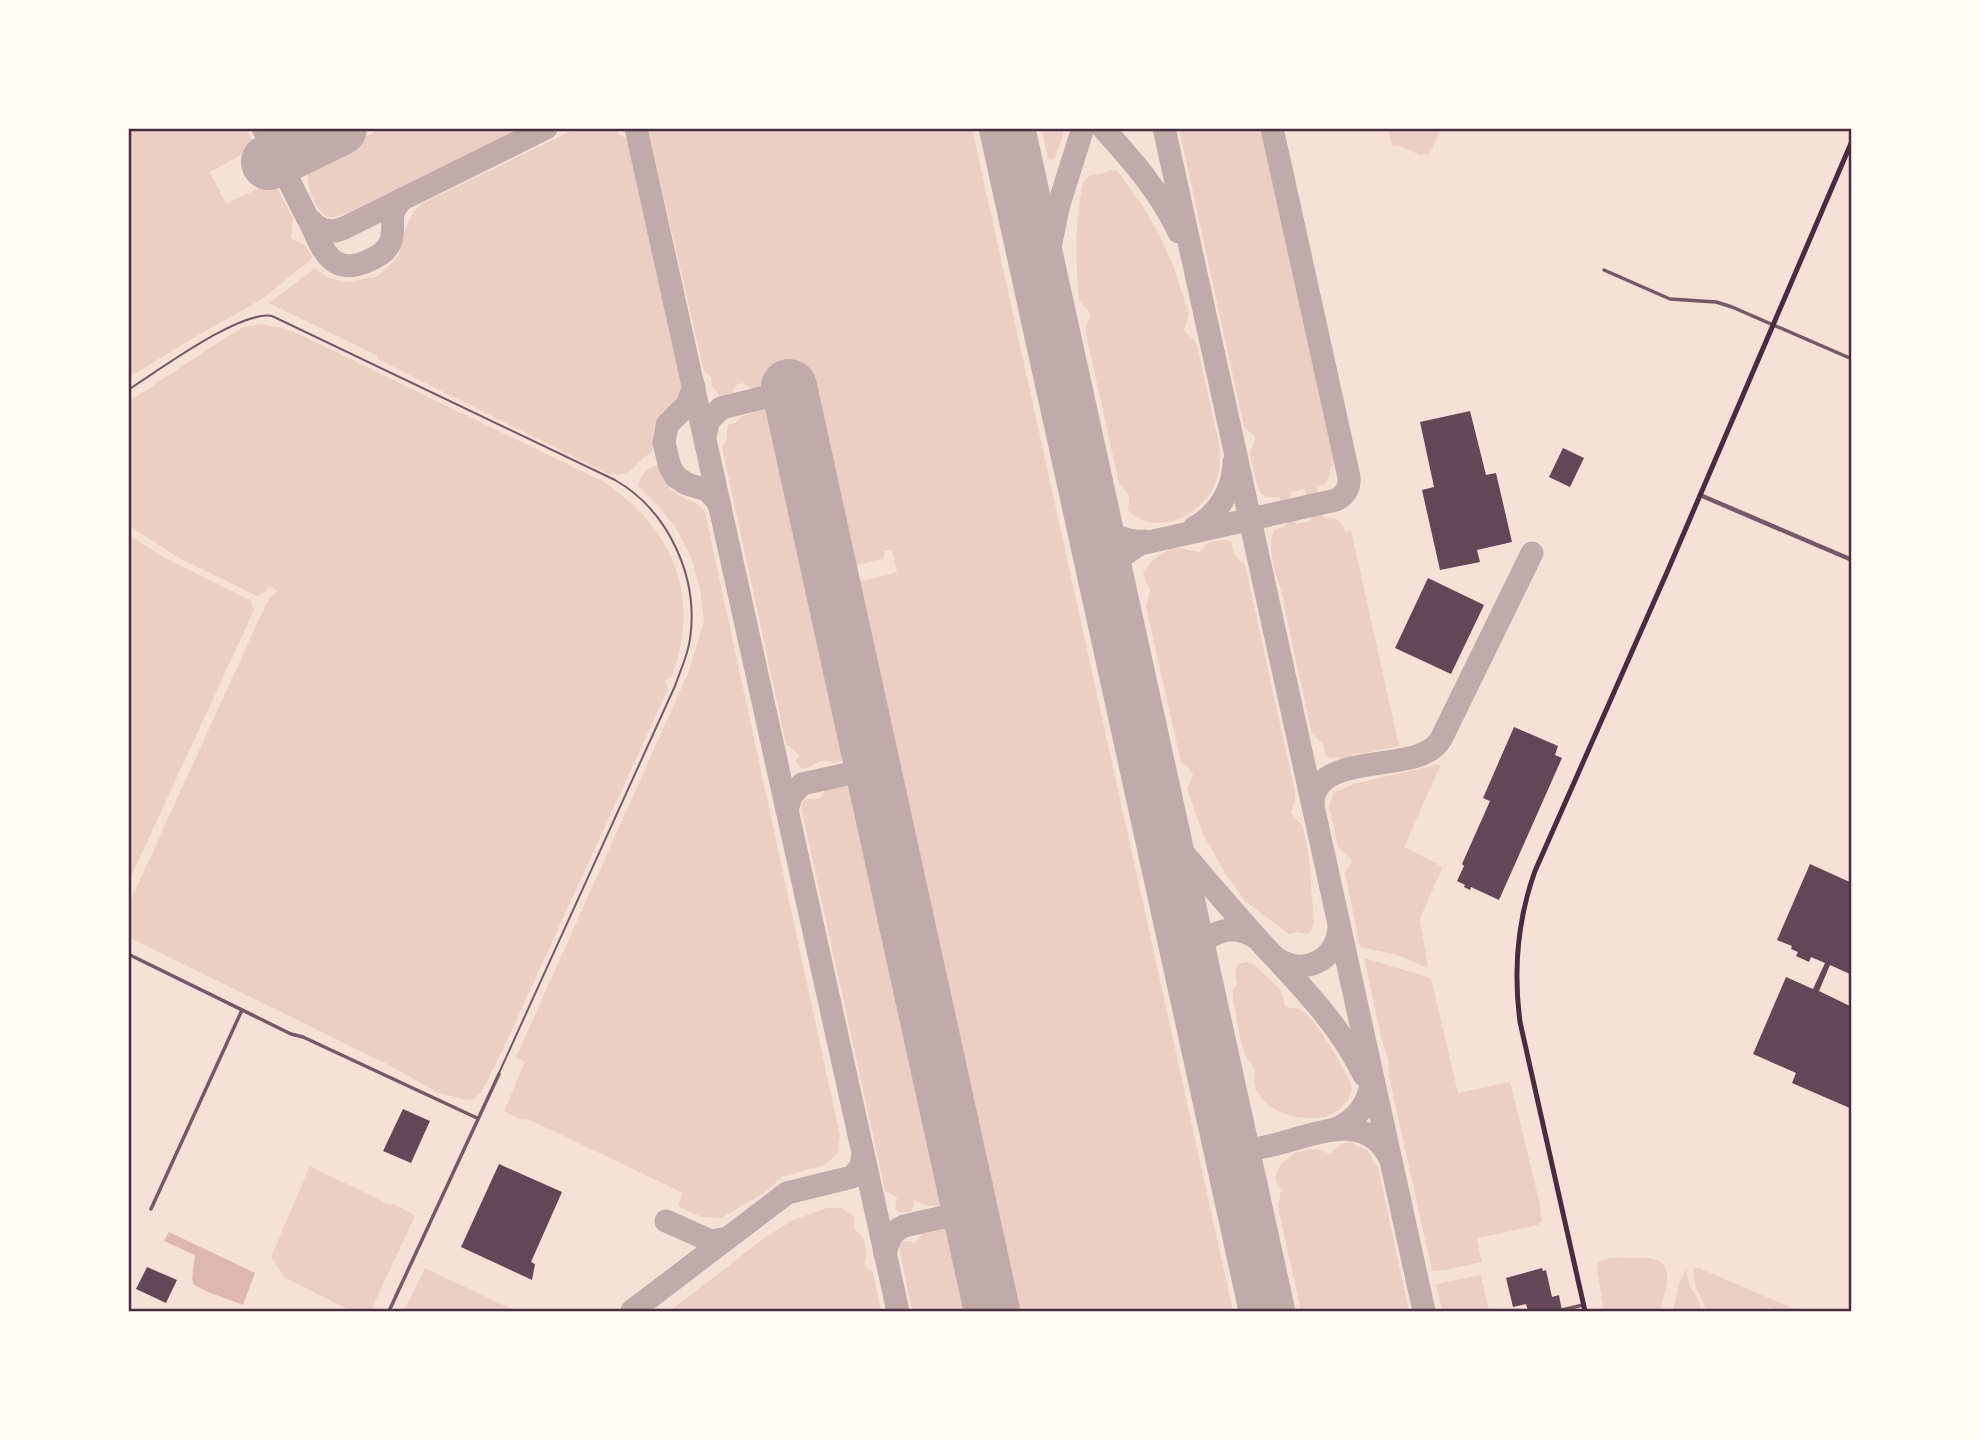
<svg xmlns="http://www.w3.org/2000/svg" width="1980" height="1439" viewBox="0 0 1980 1439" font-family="'Fira Sans',sans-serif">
  <rect width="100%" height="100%" fill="#f7e1d7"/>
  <g fill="#ebcfc5">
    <path d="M 128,128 L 246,128 L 253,143 L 252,149 L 210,172 L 226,204 L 265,185 L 272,185 L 276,187 L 293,218 L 291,238 L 297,242 L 304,244 L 312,257 L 309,261 L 262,299 L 188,341 L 128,378 Z"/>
    <path d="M 383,128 L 520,128 L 356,209 C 348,212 338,218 329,217 C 317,215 302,180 310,170 C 313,166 320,167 325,166 L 331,154 Z"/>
    <path d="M 577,128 L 616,128 L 618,134 L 627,139 L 683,389 C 679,404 661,409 655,423 C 652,431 654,443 652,452 C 631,464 636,477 608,474 L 377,359 L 378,356 L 269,303 L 315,268 L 328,278 L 349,282 L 378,276 L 398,257 L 406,227 L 414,211 L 423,203 Z"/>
    <path d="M 648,128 L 972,128 L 1233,1311 L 1012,1311 L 983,1175 L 850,584 L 897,572 L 892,550 L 885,551 L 883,559 L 847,567 L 805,378 L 751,389 L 743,383 L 736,385 L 732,393 L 720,397 L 712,386 L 711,376 L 704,372 Z"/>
    <path d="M 1041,128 L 1065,128 L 1055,159 L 1050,160 L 1048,158 Z"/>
    <path d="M 1179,128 L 1264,128 L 1336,462 L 1331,466 C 1329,477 1328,484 1317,488 L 1318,494 L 1307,496 L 1304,489 L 1291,492 L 1290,499 L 1281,502 L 1280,497 C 1257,501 1258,488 1254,470 C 1253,465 1250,458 1250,453 C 1251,447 1255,443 1255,437 L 1244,427 Z"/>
    <path d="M 1389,128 L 1442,128 L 1429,155 L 1424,153 L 1422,156 L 1400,146 L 1393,146 L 1390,139 Z"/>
    <path d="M 1111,170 L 1118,171 L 1143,207 L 1159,234 L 1173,265 L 1189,314 L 1184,331 L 1194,340 L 1197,345 L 1219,444 C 1220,457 1221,470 1216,482 C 1203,515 1156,539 1128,510 L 1129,495 L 1119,483 L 1086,334 L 1086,326 L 1091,316 C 1089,308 1082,307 1079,299 C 1075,259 1075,222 1083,183 C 1089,170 1098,178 1111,170 Z"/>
    <path d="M 259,324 L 283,328 L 301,335 L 604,482 C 674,529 702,598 671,678 L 665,680 L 668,689 L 505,1045 L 481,1093 L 473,1099 L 466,1100 L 438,1093 L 391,1066 L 128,937 L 128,906 L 261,615 L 269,599 L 277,591 L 270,586 L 265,592 L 257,596 L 179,558 L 128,525 L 128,402 L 228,336 L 244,327 Z"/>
    <path d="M 760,410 L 769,410 L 773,418 L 769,422 L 771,428 L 780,434 L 847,731 C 841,741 839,746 846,755 L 841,761 L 832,763 C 821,756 816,765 805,769 L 800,768 L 796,761 L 799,755 L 786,744 L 722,447 L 726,442 L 728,425 L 735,423 L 741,417 Z"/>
    <path d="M 659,465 C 662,474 665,484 672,490 C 682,500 697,500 705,512 L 840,1136 L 838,1154 L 824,1165 L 782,1177 L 764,1193 L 721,1218 L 701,1217 L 678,1206 L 683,1193 L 528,1119 L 522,1120 L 504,1111 L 525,1062 L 516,1057 L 689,671 L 704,621 L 700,589 L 691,557 L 676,528 L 662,510 L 638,486 C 642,473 646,468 659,465 Z"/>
    <path d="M 1322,512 L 1324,518 C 1336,517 1341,521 1345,532 L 1351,530 L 1399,746 L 1362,754 L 1358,753 L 1340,760 L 1338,757 L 1331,758 L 1326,755 L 1323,744 L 1312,734 L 1286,615 C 1285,591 1263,552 1274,531 L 1286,525 L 1285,521 L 1294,519 L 1296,524 L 1311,521 L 1311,515 Z"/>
    <path d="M 128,535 L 167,559 L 250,600 L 254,610 L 128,883 Z"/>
    <path d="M 1221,540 L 1226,540 L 1231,542 L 1234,554 L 1245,565 L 1295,792 L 1295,800 L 1291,813 L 1303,827 L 1309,858 L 1314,923 L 1311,931 L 1307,934 L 1297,932 L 1289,934 L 1245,901 L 1225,873 L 1203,834 L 1187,789 L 1193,775 L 1190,769 L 1181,762 L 1146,607 L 1150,591 L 1143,573 C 1151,559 1165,548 1182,548 C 1188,549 1194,552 1200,552 L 1208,543 Z"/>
    <path d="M 1441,764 L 1404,847 L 1443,867 L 1420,918 L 1428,968 L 1397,955 L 1360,947 L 1345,873 L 1352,860 L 1338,847 L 1329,806 L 1334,792 L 1357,783 Z"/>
    <path d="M 844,785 L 850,786 L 853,790 C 851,801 853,804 862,811 L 939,1150 L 943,1179 L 937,1187 L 944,1198 L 938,1206 L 928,1206 L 915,1201 L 913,1208 L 909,1212 L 900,1212 L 895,1209 L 897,1198 L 885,1190 L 803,816 L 801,804 L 807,799 L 821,798 L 825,790 Z"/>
    <path d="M 1364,958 L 1431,978 L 1458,1093 L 1510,1082 L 1539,1200 L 1542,1221 L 1538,1225 L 1479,1238 L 1477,1240 L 1482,1262 L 1446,1270 L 1432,1271 L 1388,1072 L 1389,1061 L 1382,1041 Z"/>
    <path d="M 1246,962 L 1253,964 L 1281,990 L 1285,1006 C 1290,1009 1296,1007 1301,1010 C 1315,1017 1347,1072 1352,1088 C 1350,1102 1338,1113 1324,1117 C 1300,1122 1265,1113 1255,1087 C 1252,1080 1257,1072 1253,1066 C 1251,1063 1248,1061 1247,1058 C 1239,1042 1237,1017 1233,1000 L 1233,991 L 1237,984 L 1235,972 L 1238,964 Z"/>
    <path d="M 1349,1142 L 1368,1151 L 1378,1168 L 1409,1311 L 1301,1311 L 1278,1207 L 1281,1190 L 1275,1178 L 1277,1171 L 1282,1163 L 1295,1153 L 1307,1150 L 1317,1149 L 1330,1154 L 1341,1144 Z"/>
    <path d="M 310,1166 L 390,1205 L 394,1204 L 414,1215 L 414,1218 L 372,1308 L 367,1311 L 351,1311 L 284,1277 L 271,1257 Z"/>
    <path d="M 827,1208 L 842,1208 L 854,1217 L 854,1229 C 861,1235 866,1241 866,1251 C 867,1262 859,1265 873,1272 L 881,1311 L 670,1311 L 767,1236 L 793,1220 Z"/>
    <path d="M 944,1228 L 950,1231 L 952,1248 L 961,1256 L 974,1311 L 912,1311 L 899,1246 L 902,1242 L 910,1241 L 915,1243 L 924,1231 Z"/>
    <path d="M 1632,1258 C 1640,1258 1654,1257 1661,1262 C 1675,1273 1662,1298 1660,1311 L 1604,1311 L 1597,1270 L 1598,1263 C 1607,1256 1621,1258 1632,1258 Z"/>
    <path d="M 425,1268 L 516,1311 L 404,1311 Z"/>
    <path d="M 1699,1268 L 1797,1310 L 1798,1311 L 1777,1311 L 1768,1307 L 1766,1311 L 1706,1311 C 1702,1294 1692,1289 1694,1269 Z"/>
    <path d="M 1686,1269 L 1689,1284 L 1699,1302 L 1701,1311 L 1673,1311 L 1678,1287 Z"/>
    <path d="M 1481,1275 L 1489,1311 L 1442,1311 L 1436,1284 Z"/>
  </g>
  <path fill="#dcb8b0" d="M 169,1232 L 255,1273 L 243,1305 L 208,1292 L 194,1285 L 192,1278 L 195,1255 L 164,1241 Z"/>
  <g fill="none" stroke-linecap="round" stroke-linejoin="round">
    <g stroke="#c3aaaa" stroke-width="23">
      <path d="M 263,128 L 269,138 L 287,153 L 290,183 L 307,217 L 315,225 L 324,230 L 335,231 L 344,228 L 546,128"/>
      <path d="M 636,128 L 898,1311"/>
      <path d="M 1103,128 C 1132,160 1160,192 1179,232"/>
      <path d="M 1164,128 L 1424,1311"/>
      <path d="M 309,220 C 322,248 331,279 370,260 C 378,256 386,252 390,243 C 398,224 384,216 404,198"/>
      <path d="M 1042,285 L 1059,204 L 1083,128"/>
      <path d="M 694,387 L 687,405 L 667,425 L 664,443 L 670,467 L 676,477 L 687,484 L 707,490 L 716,499 L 720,506"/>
      <path d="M 705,436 L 709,420 L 721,408 L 790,391"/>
      <path d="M 1094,521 C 1111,534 1124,543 1146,541"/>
      <path d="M 1194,528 C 1218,514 1233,491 1234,462"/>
      <path d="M 1108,584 L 1121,557 L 1140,544 L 1336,500 C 1346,495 1350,487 1349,477 L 1272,128"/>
      <path d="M 1313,806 C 1312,754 1399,771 1430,750 C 1437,746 1441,740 1444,733 L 1532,553"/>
      <path d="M 787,810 L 791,796 L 802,784 L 874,768"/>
      <path d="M 1161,826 C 1192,864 1223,900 1255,936 C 1295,980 1338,1021 1364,1075"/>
      <path d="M 1188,950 C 1212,935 1228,921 1255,937"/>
      <path d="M 1276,958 C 1304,977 1337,960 1339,927"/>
      <path d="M 1333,1130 C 1357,1121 1370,1103 1372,1077"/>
      <path d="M 1229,1133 L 1238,1144 L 1250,1149 C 1294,1147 1359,1102 1388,1155"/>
      <path d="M 666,1221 L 711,1241 L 728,1238"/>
      <path d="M 885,1254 C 888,1241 891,1232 904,1226 L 970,1211"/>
      <path d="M 632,1311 L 787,1193 L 852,1177 L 861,1167 L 863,1154"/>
    </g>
    <g stroke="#c3aaaa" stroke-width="56">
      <path d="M 1007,128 L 1267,1311"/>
      <path d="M 269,162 L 339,128"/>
      <path d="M 789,387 L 992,1311"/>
    </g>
  </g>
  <g fill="#644757">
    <path d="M 1470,411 L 1486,475 L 1496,473 L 1512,542 L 1477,550 L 1480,562 L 1440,570 L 1422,490 L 1434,487 L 1420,422 Z"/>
    <path d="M 1563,448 L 1584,458 L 1570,487 L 1549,477 Z"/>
    <path d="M 1428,578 L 1484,605 L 1451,674 L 1395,648 Z"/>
    <path d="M 1514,727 L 1558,746 L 1555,755 L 1562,758 L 1499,900 L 1471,887 L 1470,890 L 1464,887 L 1465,885 L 1457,881 L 1464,866 L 1462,864 L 1490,801 L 1483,798 Z"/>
    <path d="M 1810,864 L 1852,883 L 1852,975 L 1830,965 L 1819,991 L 1852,1007 L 1852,1109 L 1792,1083 L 1796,1073 L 1753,1054 L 1786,977 L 1813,989 L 1825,963 L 1811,957 L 1809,962 L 1796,956 L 1798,952 L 1791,949 L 1792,946 L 1777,940 Z"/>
    <path d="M 403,1109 L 430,1121 L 411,1163 L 383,1151 Z"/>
    <path d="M 499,1164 L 562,1192 L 531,1262 L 535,1264 L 532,1280 L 461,1247 Z"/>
    <path d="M 147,1267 L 177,1280 L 166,1303 L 136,1289 Z"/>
    <path d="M 1542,1268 L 1543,1271 L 1546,1270 L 1552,1297 L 1559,1295 L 1562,1311 L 1528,1311 L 1526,1304 L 1513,1307 L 1506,1278 Z"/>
  </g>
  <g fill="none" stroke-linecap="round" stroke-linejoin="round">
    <path stroke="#755966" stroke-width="2" d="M 128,390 C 158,371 240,310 272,316 L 615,480 C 669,511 699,578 690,639 C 688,655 680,671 675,686 L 499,1073"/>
    <g stroke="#755966" stroke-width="3.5">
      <path d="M 1604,270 L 1670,299 L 1716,302 L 1732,307 L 1852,359"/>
      <path d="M 128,954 L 291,1034 L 303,1037 L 477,1118"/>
      <path d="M 151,1209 L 242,1010"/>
      <path d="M 1562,1310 L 1583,1305"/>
      <path d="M 389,1311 L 499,1074"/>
    </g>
    <path stroke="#755966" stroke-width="4.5" d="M 1700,495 L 1852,560"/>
    <path stroke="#4a2c40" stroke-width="5" d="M 1585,1311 L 1520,1022 C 1513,969 1517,921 1535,871 L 1668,570 L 1852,141"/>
  </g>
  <rect width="1980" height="1439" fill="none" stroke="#fffaf5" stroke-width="259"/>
  <rect x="130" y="130" width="1720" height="1180" fill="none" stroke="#4a2c40" stroke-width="2.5"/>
</svg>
